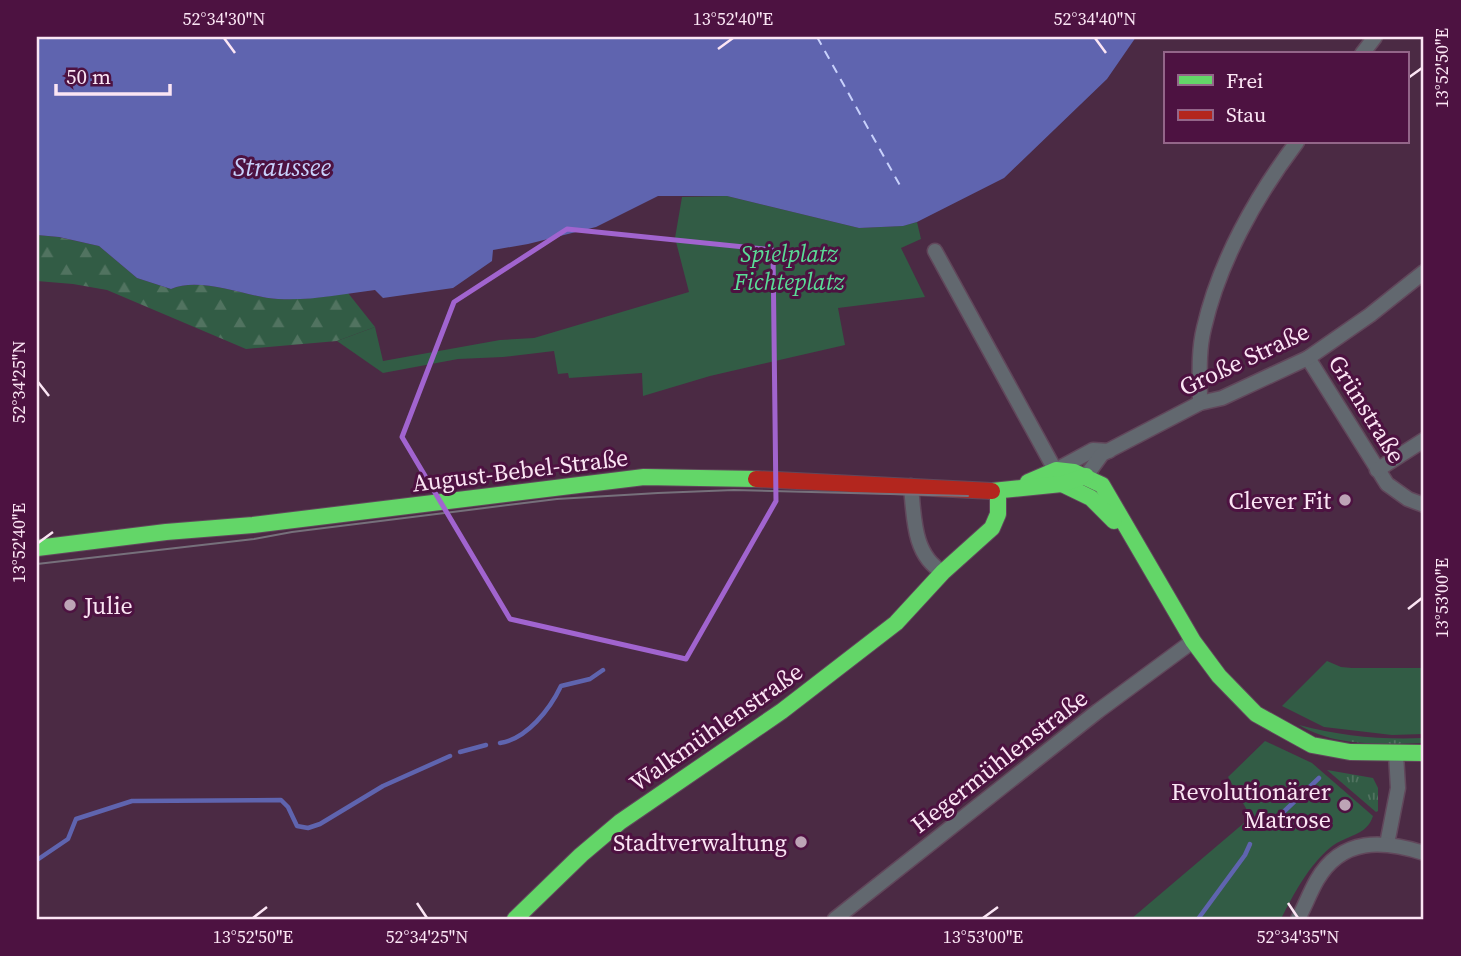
<svg xmlns="http://www.w3.org/2000/svg" width="1461" height="956" viewBox="0 0 1461 956" font-family="'Source Serif 4',serif">
  <defs>
    <pattern id="grass-tufts" width="24" height="20" patternUnits="userSpaceOnUse" patternTransform="scale(1.75)"><rect width="24" height="20" fill="#325c45"/><path d="M3 7l-1-3M5 7V3M7 7l1-3M15 17l-1-3M17 17v-4M19 17l1-3" fill="none" stroke="#517360"/></pattern>
    <pattern id="forest-firs" width="22" height="20" patternUnits="userSpaceOnUse" patternTransform="scale(1.75)"><rect width="22" height="20" fill="#325c45"/><path d="M5 1l3.5 6h-7zM16 11l3.5 6h-7z" fill="#517360"/></pattern>
  </defs>
  <rect width="100%" height="100%" fill="#4b2a44"/>
  <g fill="url(#grass-tufts)">
    <path d="M 1299,725 C 1340,736 1382,740 1424,738 L 1424,743 C 1384,744 1335,747 1299,725 Z"/>
    <path d="M 1327,770 L 1373,778 L 1378,788 L 1378,811 L 1376,812 Z"/>
  </g>
  <path fill="url(#forest-firs)" d="M 37,235 L 58,237 L 99,246 L 137,278 L 171,289 C 201,276 246,297 278,299 C 302,300 324,297 348,293 L 375,327 L 337,341 L 246,349 L 107,290 L 73,284 L 37,281 Z"/>
  <g fill="#325c45">
    <path d="M 727,196 L 859,228 L 902,226 L 917,222 L 921,239 L 901,248 L 925,297 L 838,308 L 845,345 L 710,376 L 643,396 L 642,373 L 569,378 L 568,373 L 558,374 L 554,351 L 503,357 L 458,359 L 383,373 L 337,341 L 375,327 L 383,361 L 500,340 L 534,338 L 689,292 L 675,238 L 682,197 Z"/>
    <path d="M 1327,661 L 1341,667 L 1352,668 L 1424,668 L 1424,734 L 1392,735 L 1324,727 L 1282,706 Z"/>
    <path d="M 1265,741 L 1312,763 L 1373,816 C 1367,836 1346,835 1331,847 C 1309,865 1293,895 1281,919 L 1131,919 L 1251,817 L 1228,777 Z"/>
  </g>
  <path fill="#5f64af" d="M 37,37 L 1136,37 L 1107,79 L 1004,178 L 917,222 L 903,226 L 859,228 L 727,196 L 658,196 L 596,227 L 528,244 L 493,250 L 492,261 L 453,288 L 383,298 L 375,290 C 342,294 310,301 278,299 C 246,297 201,276 171,289 L 137,278 L 99,246 L 59,237 L 37,235 Z"/>
  <g fill="none" stroke-linecap="round" stroke-linejoin="round">
    <g stroke="#5f64af" stroke-width="4.5">
      <path d="M 500,743 C 527,739 550,709 561,686 L 590,679 L 603,670"/>
      <path d="M 460,752 L 486,745"/>
      <path d="M 1273,822 L 1319,778"/>
      <path d="M 37,860 L 68,839 L 76,819 L 132,801 L 281,800 L 288,807 L 297,826 L 308,828 L 320,824 L 383,786 L 450,756"/>
      <path d="M 1198,919 L 1245,855 L 1250,844"/>
    </g>
    <path stroke="#c8d1fc" stroke-width="2" stroke-dasharray="9 7" stroke-linecap="butt" d="M 817,37 L 902,189"/>
    <g stroke="#61475b" stroke-width="17">
      <g id="street">
        <path d="M 1362,54 L 1375,37"/>
        <path d="M 935,251 L 1059,477"/>
        <path d="M 1308,358 L 1387,484 L 1408,499 L 1424,505"/>
        <path d="M 1200,403 C 1200,378 1198,352 1204,328 C 1219,262 1256,196 1297,142"/>
        <path d="M 1056,470 L 1093,450 L 1109,451"/>
        <path d="M 1377,470 L 1424,440"/>
        <path d="M 1086,476 L 1102,454 L 1200,403 L 1222,398 L 1308,358 L 1370,315 L 1424,272"/>
        <path d="M 911,486 C 914,516 913,556 943,572"/>
        <path d="M 1387,844 L 1398,788 L 1396,754"/>
        <path d="M 835,919 L 1098,711 L 1193,641"/>
        <path d="M 1298,919 C 1305,906 1310,892 1317,880 C 1342,837 1383,840 1424,853"/>
      </g>
    </g>
    <g stroke="#61475b" stroke-width="18">
      <g id="fast">
        <path d="M 1028,482 L 1056,470 L 1074,472 L 1102,485 L 1193,641 L 1219,676 L 1256,714 L 1312,745 L 1350,752 L 1424,753"/>
        <path d="M 1062,484 L 1091,498 L 1114,521"/>
        <path d="M 992,491 L 1062,484 L 1086,476"/>
        <path d="M 37,548 L 166,532 L 253,525 L 644,477 L 756,479"/>
        <path d="M 515,919 L 581,855 L 620,822 L 782,711 L 896,623 L 943,572 L 992,528 L 998,514 L 998,491"/>
      </g>
    </g>
    <g stroke="#61475b" stroke-width="18">
      <path id="jam" d="M 756,479 L 992,491"/>
    </g>
    <use href="#street" stroke="#62686f" stroke-width="14"/>
    <use href="#fast" stroke="#63d668" stroke-width="16"/>
    <use href="#jam" stroke="#b3261e" stroke-width="16"/>
    <path stroke="#76707b" stroke-width="2" d="M 37,564 L 254,539 L 292,532 L 557,499 L 658,493 L 734,490 L 968,496"/>
  </g>
  <path fill="none" stroke="#a164cf" stroke-width="5" stroke-linejoin="round" d="M 567,229 L 773,250 L 776,501 L 686,659 L 510,619 L 402,437 L 454,302 Z"/>
  <path fill="none" stroke="#fbe5f4" stroke-width="2.5" d="M 224,38 L 235,53M 1095,38 L 1106,53M 718,49 L 733,38M 1408,78 L 1422,68M 38,382 L 49,396M 38,543 L 53,532M 1408,609 L 1422,598M 417,903 L 427,918M 1288,903 L 1298,918M 253,918 L 267,907M 983,918 L 998,907"/>
  <g fill="#bda4b6" stroke="#4d1241" stroke-width="2.5">
    <circle cx="1345" cy="500" r="7"/>
    <circle cx="70" cy="605" r="7"/>
    <circle cx="1345" cy="805" r="7"/>
    <circle cx="801" cy="842" r="7"/>
  </g>
  <g text-anchor="middle" dominant-baseline="central" stroke-width="6" stroke-linejoin="round" paint-order="stroke">
    <g font-size="24" font-style="italic" fill="#5adc96" stroke="#4d1241">
      <text x="789" y="253">Spielplatz<tspan x="789" dy="28">Fichteplatz</tspan></text>
    </g>
    <g font-size="24" fill="#fbe5f4" stroke="#4d1241">
      <text transform="translate(1244 359) rotate(-25)">Große Straße</text>
      <text transform="translate(1367 409) rotate(58)">Grünstraße</text>
      <text transform="translate(520 470) rotate(-7)">August-Bebel-Straße</text>
      <text transform="translate(716 727) rotate(-35)">Walkmühlenstraße</text>
      <text transform="translate(999 761) rotate(-38)">Hegermühlenstraße</text>
    </g>
    <g font-size="24" fill="#fbe5f4" stroke="#4d1241" text-anchor="end">
      <text x="1331" y="500">Clever Fit</text>
      <text x="84" y="605" text-anchor="start">Julie</text>
      <text x="1331" y="791">Revolutionärer<tspan x="1331" dy="28">Matrose</tspan></text>
      <text x="787" y="842">Stadtverwaltung</text>
    </g>
    <g font-size="26" font-style="italic" fill="#c8d1fc" stroke="#4d1241">
      <text x="282" y="167">Straussee</text>
    </g>
  </g>
  <rect width="1461" height="956" fill="none" stroke="#4d1241" stroke-width="77"/>
  <rect x="1164" y="52" width="245" height="91" fill="#4d1241" stroke="#936689" stroke-width="2"/>
  <rect x="1178" y="75" width="35" height="10" fill="#63d668" stroke="#936689" stroke-width="2"/>
  <text x="1226" y="88" font-size="21" fill="#fbe5f4">Frei</text>
  <rect x="1178" y="110" width="35" height="10" fill="#b3261e" stroke="#936689" stroke-width="2"/>
  <text x="1226" y="122" font-size="21" fill="#fbe5f4">Stau</text>
  <path d="M56 84v10h114v-10" fill="none" stroke="#fbe5f4" stroke-width="3.5"/>
  <text x="66" y="84" font-size="21" fill="#fbe5f4" stroke="#4d1241" stroke-width="5" paint-order="stroke">50 m</text>
  <rect x="38" y="38" width="1384" height="880" fill="none" stroke="#fbe5f4" stroke-width="2.5"/>
  <g font-size="18" text-anchor="middle" fill="#fbe5f4">
    <text x="224" y="25">52°34'30"N</text>
    <text x="733" y="25">13°52'40"E</text>
    <text x="1095" y="25">52°34'40"N</text>
    <text transform="translate(1442 68) rotate(-90)" y="6">13°52'50"E</text>
    <text transform="translate(19 382) rotate(-90)" y="6">52°34'25"N</text>
    <text transform="translate(19 543) rotate(-90)" y="6">13°52'40"E</text>
    <text transform="translate(1442 598) rotate(-90)" y="6">13°53'00"E</text>
    <text x="253" y="943">13°52'50"E</text>
    <text x="427" y="943">52°34'25"N</text>
    <text x="983" y="943">13°53'00"E</text>
    <text x="1298" y="943">52°34'35"N</text>
  </g>
</svg>
